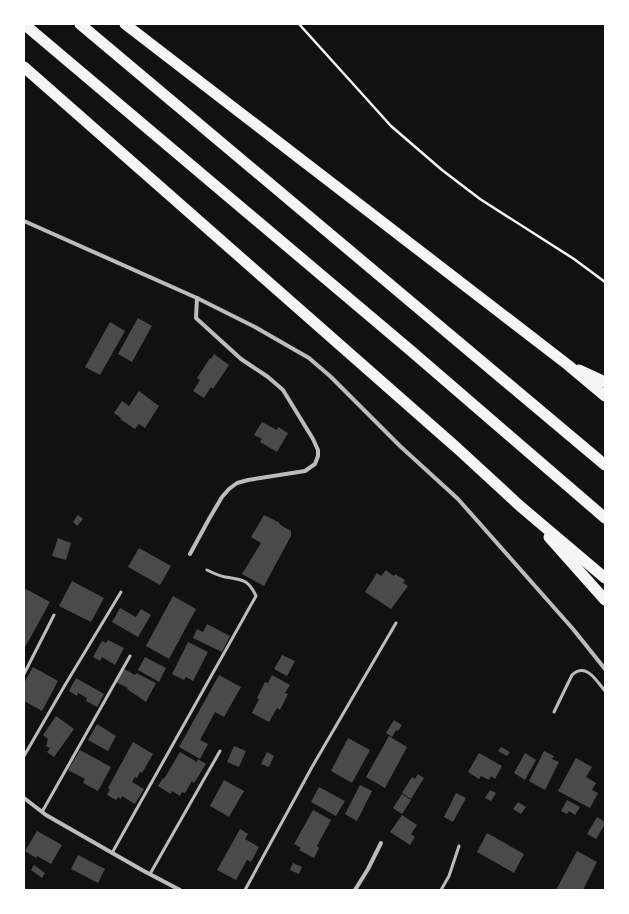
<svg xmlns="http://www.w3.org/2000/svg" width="629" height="914" viewBox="0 0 629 914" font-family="'Titillium Web',sans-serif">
  <rect width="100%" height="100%" fill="#111"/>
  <g fill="#4a4a4a">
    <path d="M 138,318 L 152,326 L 132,362 L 118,354 Z"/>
    <path d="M 110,322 L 125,331 L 100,375 L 85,367 Z"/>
    <path d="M 214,354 L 229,365 L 213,389 L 211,387 L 204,398 L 193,391 L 200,380 L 197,378 L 210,358 L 211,359 Z"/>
    <path d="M 139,391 L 159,406 L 145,428 L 139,424 L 135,429 L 120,419 L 121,418 L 114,413 L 122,401 L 129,406 Z"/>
    <path d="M 262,422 L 277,430 L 278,427 L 288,433 L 277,452 L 260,442 L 262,439 L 254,435 Z"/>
    <path d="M 78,515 L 83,519 L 77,526 L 73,522 Z"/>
    <path d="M 264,515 L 280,523 L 279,524 L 291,531 L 291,536 L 264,586 L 242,574 L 261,543 L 251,537 Z"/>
    <path d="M 58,538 L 71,543 L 66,560 L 52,556 Z"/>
    <path d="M 139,548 L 171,566 L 160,585 L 128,567 Z"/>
    <path d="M 386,570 L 394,576 L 395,574 L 405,580 L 403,583 L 408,586 L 391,609 L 365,592 L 377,573 L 381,576 Z"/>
    <path d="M 72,581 L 104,598 L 91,622 L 59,606 Z"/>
    <path d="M 26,589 L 50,602 L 24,649 L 24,594 Z"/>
    <path d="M 173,596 L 196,609 L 169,659 L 146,646 Z"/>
    <path d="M 120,608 L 136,617 L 141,609 L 151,615 L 138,637 L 112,622 Z"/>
    <path d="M 207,624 L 230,636 L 222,652 L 193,638 L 197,629 L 203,632 Z"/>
    <path d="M 108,640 L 124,648 L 115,665 L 102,657 L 100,661 L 93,657 L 102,641 L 106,643 Z"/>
    <path d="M 188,642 L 208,652 L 193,681 L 186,677 L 184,680 L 172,674 Z"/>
    <path d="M 282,655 L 295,661 L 287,676 L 274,669 Z"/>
    <path d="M 145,657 L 166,668 L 159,682 L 138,670 Z"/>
    <path d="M 33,667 L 58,681 L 42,711 L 24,701 L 24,683 Z"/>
    <path d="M 124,669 L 135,675 L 136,673 L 156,683 L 146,702 L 127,689 L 128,688 L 116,682 Z"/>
    <path d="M 219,675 L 241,687 L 224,717 L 215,712 L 200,740 L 208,744 L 200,759 L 179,747 Z"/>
    <path d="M 272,675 L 290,685 L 285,693 L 288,694 L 280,710 L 277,708 L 269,722 L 252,713 L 259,699 L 257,698 L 265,682 L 268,683 Z"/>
    <path d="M 76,678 L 104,694 L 97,707 L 86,701 L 87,698 L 78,693 L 77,696 L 69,691 Z"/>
    <path d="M 56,716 L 74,729 L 54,757 L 47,752 L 50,748 L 46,746 L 48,739 L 43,735 Z"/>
    <path d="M 394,720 L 402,725 L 398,731 L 396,730 L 392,737 L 386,733 Z"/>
    <path d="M 97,724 L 116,736 L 108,751 L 88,740 Z"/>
    <path d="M 389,736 L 407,747 L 385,788 L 366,777 Z"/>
    <path d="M 348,738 L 370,750 L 352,783 L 331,771 Z"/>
    <path d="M 133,742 L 153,754 L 142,773 L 140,772 L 137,778 L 135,777 L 132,782 L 144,789 L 135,804 L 122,796 L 121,799 L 118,797 L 116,800 L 107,795 L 110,789 L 108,788 Z"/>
    <path d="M 234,746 L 246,751 L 239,767 L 227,762 Z"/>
    <path d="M 501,747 L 510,752 L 507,756 L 498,751 Z"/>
    <path d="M 80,750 L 111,767 L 98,791 L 83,783 L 85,779 L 68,770 Z"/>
    <path d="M 544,751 L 554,756 L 552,759 L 559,762 L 545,790 L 529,781 Z"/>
    <path d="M 180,752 L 197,762 L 198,759 L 206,764 L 194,783 L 192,781 L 185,793 L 182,792 L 180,796 L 172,791 L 171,794 L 158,786 L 163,778 L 164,779 Z"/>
    <path d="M 267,752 L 274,756 L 269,767 L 261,764 Z"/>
    <path d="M 479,753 L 502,766 L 495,779 L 491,776 L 489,780 L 481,776 L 479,779 L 468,772 Z"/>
    <path d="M 525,753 L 536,760 L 525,780 L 514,773 Z"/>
    <path d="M 576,758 L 592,767 L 586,777 L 596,783 L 592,790 L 598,793 L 590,808 L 558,791 Z"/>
    <path d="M 418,774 L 424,778 L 411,799 L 402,793 L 412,777 L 415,779 Z"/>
    <path d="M 224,780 L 244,791 L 229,817 L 210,806 Z"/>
    <path d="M 360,785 L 372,791 L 357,821 L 345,814 Z"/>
    <path d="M 319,787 L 345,801 L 336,816 L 311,802 Z"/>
    <path d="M 490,790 L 496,793 L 491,801 L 485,798 Z"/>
    <path d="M 456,793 L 466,798 L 453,822 L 444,817 Z"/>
    <path d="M 402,794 L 411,800 L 402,814 L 393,808 Z"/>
    <path d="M 567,800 L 580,807 L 575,815 L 569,811 L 567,814 L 561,811 Z"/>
    <path d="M 518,802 L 526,807 L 521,814 L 513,809 Z"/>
    <path d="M 313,810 L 331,820 L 317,846 L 319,848 L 314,858 L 299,850 L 301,848 L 294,844 Z"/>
    <path d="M 402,815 L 417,825 L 411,834 L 415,837 L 410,845 L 390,832 Z"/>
    <path d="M 597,817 L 605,822 L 605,824 L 596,839 L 587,834 Z"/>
    <path d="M 240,829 L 248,834 L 245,839 L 259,847 L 251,862 L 247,860 L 236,880 L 217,870 Z"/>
    <path d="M 37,831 L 62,845 L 51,864 L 37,856 L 36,858 L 25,851 Z"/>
    <path d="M 487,833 L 524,854 L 514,873 L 477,852 Z"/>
    <path d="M 577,851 L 597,862 L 583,890 L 556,890 Z"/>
    <path d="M 78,855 L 105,869 L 98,883 L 71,869 Z"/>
    <path d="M 293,863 L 302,867 L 299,874 L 290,870 Z"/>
    <path d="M 34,865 L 45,873 L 42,878 L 31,870 Z"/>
  </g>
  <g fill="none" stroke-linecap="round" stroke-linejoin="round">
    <path stroke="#f5f5f5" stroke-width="2.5" d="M 299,24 L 391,126 L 442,170 L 480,199 L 574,259 L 605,282"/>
    <g stroke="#bcbcbc" stroke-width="3">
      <path d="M 24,674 L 54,615"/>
      <path d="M 554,712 L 572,675 C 586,662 596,680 605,691"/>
      <path d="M 24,756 L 65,685 L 121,592"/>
      <path d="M 42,812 L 130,656"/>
      <path d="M 112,853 L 256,596 C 248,579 243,580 225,577 C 219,576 213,573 207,570"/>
      <path d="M 150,874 L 220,751"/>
      <path d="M 245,890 L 312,767 L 396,623"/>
      <path d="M 441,890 L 449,876 L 459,846"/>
    </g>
    <g stroke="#bcbcbc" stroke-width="4">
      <path d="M 24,221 L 197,298 L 255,327 L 309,358 L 331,377 L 400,446 L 458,499 L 573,629 L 605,669"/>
      <path d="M 190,554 L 209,519 L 222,497 L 229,489 L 237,483 L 248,480 L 305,471 L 315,464 L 318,456 L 318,450 L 313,439 L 283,390 L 268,377 L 241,359 L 196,318 L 197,298"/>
      <path d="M 24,798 L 46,815 L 142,870 L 180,890"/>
      <path d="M 355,890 L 368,869 L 381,843"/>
    </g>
    <g stroke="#f5f5f5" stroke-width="11">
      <path d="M 24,24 L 410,350 L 605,518"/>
      <path d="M 80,24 L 605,465"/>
      <path d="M 125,24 L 568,365 L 605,396"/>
      <path d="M 24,67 L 457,448 L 520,506 L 605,578"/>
      <path d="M 579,370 L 605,382"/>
      <path d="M 549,537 L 605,600"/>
    </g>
  </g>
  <rect width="629" height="914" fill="none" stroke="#ffffff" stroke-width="50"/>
</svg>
